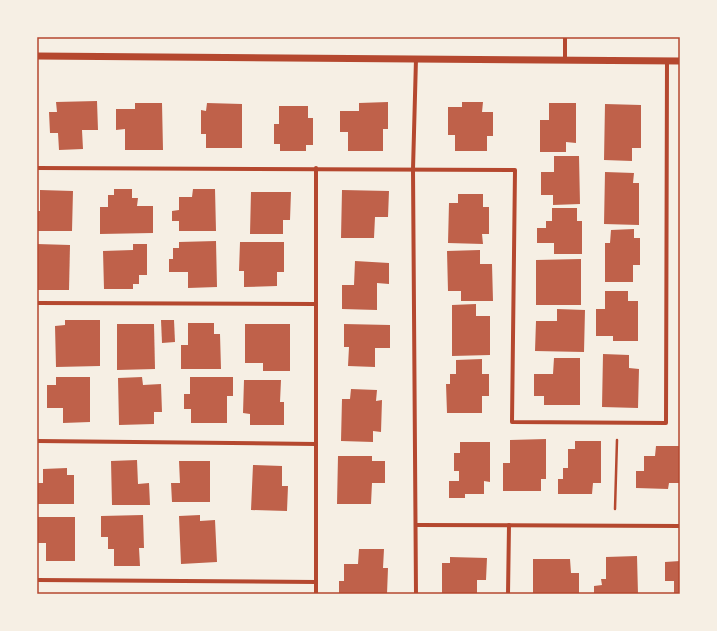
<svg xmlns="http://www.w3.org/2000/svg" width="717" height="631" viewBox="0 0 717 631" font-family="Signika,sans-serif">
  <rect width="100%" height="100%" fill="#f6efe4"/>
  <g fill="#bf614a">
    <path d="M 97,101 L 98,130 L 82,130 L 83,149 L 59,150 L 58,133 L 50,133 L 49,112 L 57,112 L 56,102 Z"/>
    <path d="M 388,102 L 388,129 L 383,129 L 383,151 L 348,151 L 348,132 L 340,132 L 340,111 L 359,111 L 359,103 Z"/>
    <path d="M 462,102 L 483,102 L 482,112 L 493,112 L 493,136 L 487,136 L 487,151 L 455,151 L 455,135 L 448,135 L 448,107 L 462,107 Z"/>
    <path d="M 135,103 L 162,103 L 163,150 L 125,150 L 125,129 L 116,130 L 116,109 L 135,109 Z"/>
    <path d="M 207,103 L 242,104 L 242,148 L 206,148 L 206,134 L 201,134 L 201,110 L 206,111 Z"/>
    <path d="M 549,103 L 576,103 L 576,143 L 566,142 L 566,152 L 540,152 L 540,120 L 549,120 Z"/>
    <path d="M 605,104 L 641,105 L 641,148 L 632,148 L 632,161 L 604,160 Z"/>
    <path d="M 279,106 L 308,106 L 308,118 L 313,118 L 313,145 L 306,145 L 306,151 L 280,151 L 280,144 L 274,144 L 274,124 L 279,124 Z"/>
    <path d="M 554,156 L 579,156 L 580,204 L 553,205 L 553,195 L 541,195 L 541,172 L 554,172 Z"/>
    <path d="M 605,172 L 634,173 L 633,183 L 639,183 L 639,225 L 604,224 Z"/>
    <path d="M 114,189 L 132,189 L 132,198 L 138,198 L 137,206 L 153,206 L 153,233 L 100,234 L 100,207 L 108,207 L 108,195 L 114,195 Z"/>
    <path d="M 193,189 L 215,189 L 216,231 L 179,231 L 179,221 L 172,221 L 172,211 L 179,210 L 179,197 L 192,197 Z"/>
    <path d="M 40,190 L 73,191 L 72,231 L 37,231 L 37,211 L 40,211 Z"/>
    <path d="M 342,190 L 389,191 L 388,217 L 375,217 L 374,238 L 341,238 Z"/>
    <path d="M 251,192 L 291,192 L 290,220 L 283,220 L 283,234 L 250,234 Z"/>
    <path d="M 458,194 L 483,194 L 483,207 L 489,207 L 489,234 L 482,234 L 483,244 L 448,243 L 449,203 L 458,203 Z"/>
    <path d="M 552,208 L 577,208 L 577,221 L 582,221 L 582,254 L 554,254 L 554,243 L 537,243 L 537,228 L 546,228 L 546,221 L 552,221 Z"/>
    <path d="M 634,229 L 634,238 L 640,238 L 640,265 L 633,265 L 633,282 L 605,282 L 605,243 L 610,243 L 611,230 Z"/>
    <path d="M 216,241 L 217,287 L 188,288 L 188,272 L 169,272 L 169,259 L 173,259 L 173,248 L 179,248 L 179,242 Z"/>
    <path d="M 240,242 L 284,242 L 284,272 L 277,272 L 277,286 L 244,287 L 244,271 L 239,271 Z"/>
    <path d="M 37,244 L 70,245 L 69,290 L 38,290 Z"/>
    <path d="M 133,244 L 147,244 L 147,275 L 139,275 L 139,284 L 133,284 L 133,289 L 104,289 L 103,251 L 133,250 Z"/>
    <path d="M 480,250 L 480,264 L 492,264 L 493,301 L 461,301 L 461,291 L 448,291 L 447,251 Z"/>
    <path d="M 581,259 L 581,305 L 536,305 L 536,260 Z"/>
    <path d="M 355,261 L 389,263 L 389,284 L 377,283 L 377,310 L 342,309 L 342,285 L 354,285 Z"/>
    <path d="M 605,291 L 628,291 L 628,301 L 638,301 L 638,341 L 613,341 L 613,336 L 596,336 L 596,309 L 605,309 Z"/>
    <path d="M 476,304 L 476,316 L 490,316 L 490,355 L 452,356 L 452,305 Z"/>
    <path d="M 557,309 L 585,310 L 584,352 L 535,351 L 536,321 L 557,321 Z"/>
    <path d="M 65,320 L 100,320 L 100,366 L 56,367 L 55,326 L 65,325 Z"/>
    <path d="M 161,320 L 174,320 L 175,342 L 162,343 Z"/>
    <path d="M 188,323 L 214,323 L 214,334 L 220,334 L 221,369 L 181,369 L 181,345 L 188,345 Z"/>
    <path d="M 117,324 L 154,324 L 155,369 L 117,370 Z"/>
    <path d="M 245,324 L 290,324 L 290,371 L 263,371 L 263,363 L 245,363 Z"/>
    <path d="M 344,324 L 390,325 L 390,348 L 375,348 L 375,367 L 348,366 L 349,347 L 344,347 Z"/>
    <path d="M 603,354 L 629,355 L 629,368 L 639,369 L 638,408 L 602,407 Z"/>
    <path d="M 554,358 L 580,358 L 580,405 L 544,405 L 544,396 L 534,396 L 534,374 L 553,374 Z"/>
    <path d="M 482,359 L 482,374 L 489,374 L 489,396 L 482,396 L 482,413 L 447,413 L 446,384 L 450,384 L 450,374 L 456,374 L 456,360 Z"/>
    <path d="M 56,377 L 90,377 L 90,422 L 63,423 L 63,408 L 47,408 L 47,385 L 56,385 Z"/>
    <path d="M 142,377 L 143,385 L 161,384 L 162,412 L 154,412 L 154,424 L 119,425 L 118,378 Z"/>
    <path d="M 190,377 L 233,377 L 233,396 L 227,396 L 227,423 L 191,423 L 191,409 L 184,409 L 184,394 L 190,394 Z"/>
    <path d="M 244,380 L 281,380 L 280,402 L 284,402 L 284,425 L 250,425 L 250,414 L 243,413 Z"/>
    <path d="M 351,389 L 377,390 L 376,401 L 382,400 L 381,432 L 373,431 L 373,442 L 341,441 L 342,399 L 350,399 Z"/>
    <path d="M 546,439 L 546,479 L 541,479 L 541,491 L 503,491 L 503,463 L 510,463 L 510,440 Z"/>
    <path d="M 575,441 L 601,441 L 601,483 L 593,483 L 592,494 L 558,494 L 558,479 L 563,479 L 563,468 L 568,468 L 568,449 L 575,449 Z"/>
    <path d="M 460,442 L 490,442 L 490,482 L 484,481 L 484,494 L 465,494 L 465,498 L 449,498 L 449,481 L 459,481 L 459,471 L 454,471 L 454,453 L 460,453 Z"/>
    <path d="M 656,446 L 680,446 L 680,483 L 669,483 L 668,489 L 636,488 L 636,471 L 644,471 L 644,456 L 655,456 Z"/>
    <path d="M 338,456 L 372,456 L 372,461 L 385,461 L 385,483 L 372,483 L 371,504 L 337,504 Z"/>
    <path d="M 137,460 L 138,484 L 149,483 L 150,505 L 112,505 L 111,461 Z"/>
    <path d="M 179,461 L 210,461 L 210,502 L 172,502 L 171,483 L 180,483 Z"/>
    <path d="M 253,465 L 282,466 L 282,486 L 288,486 L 287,511 L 251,510 Z"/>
    <path d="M 67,468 L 67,475 L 74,475 L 74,504 L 37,504 L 37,483 L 43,483 L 43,469 Z"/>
    <path d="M 143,515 L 144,548 L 139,548 L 140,566 L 114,566 L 114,549 L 108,549 L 108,537 L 101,537 L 101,516 Z"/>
    <path d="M 200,515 L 200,521 L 215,520 L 217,562 L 181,564 L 179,516 Z"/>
    <path d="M 37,517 L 75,517 L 75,561 L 46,561 L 46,543 L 37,543 Z"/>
    <path d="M 359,549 L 384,549 L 383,568 L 388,568 L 387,594 L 339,594 L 339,581 L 344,581 L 344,564 L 358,564 Z"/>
    <path d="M 637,556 L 638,594 L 594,594 L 594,586 L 602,585 L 601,579 L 606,579 L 606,557 Z"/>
    <path d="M 450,557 L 487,558 L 486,580 L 477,580 L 477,594 L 442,594 L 442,563 L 450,563 Z"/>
    <path d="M 533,559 L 570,559 L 571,573 L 579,573 L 579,594 L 533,594 Z"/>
    <path d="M 680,561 L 680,594 L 674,594 L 674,581 L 665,581 L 665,562 Z"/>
  </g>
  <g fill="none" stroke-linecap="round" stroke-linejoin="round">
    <path stroke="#b5482f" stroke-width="2.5" d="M 615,509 L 617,440"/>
    <g stroke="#b5482f" stroke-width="4">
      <path d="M 565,60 L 565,37"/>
      <path d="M 37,168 L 515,170 L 512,422 L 666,423 L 667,61"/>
      <path d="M 316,168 L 316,594"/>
      <path d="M 37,303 L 316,304"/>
      <path d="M 37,441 L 316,444"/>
      <path d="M 416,525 L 680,526"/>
      <path d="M 37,580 L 316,582"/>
      <path d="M 416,594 L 413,169 L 416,59"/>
      <path d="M 508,594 L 509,525"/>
    </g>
    <path stroke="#b5482f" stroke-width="7" d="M 37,56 L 680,61"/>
  </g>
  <rect width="717" height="631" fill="none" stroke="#f6efe4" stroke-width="76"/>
  <rect x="38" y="38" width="641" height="555" fill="none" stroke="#b5482f" stroke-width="1.5"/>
</svg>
